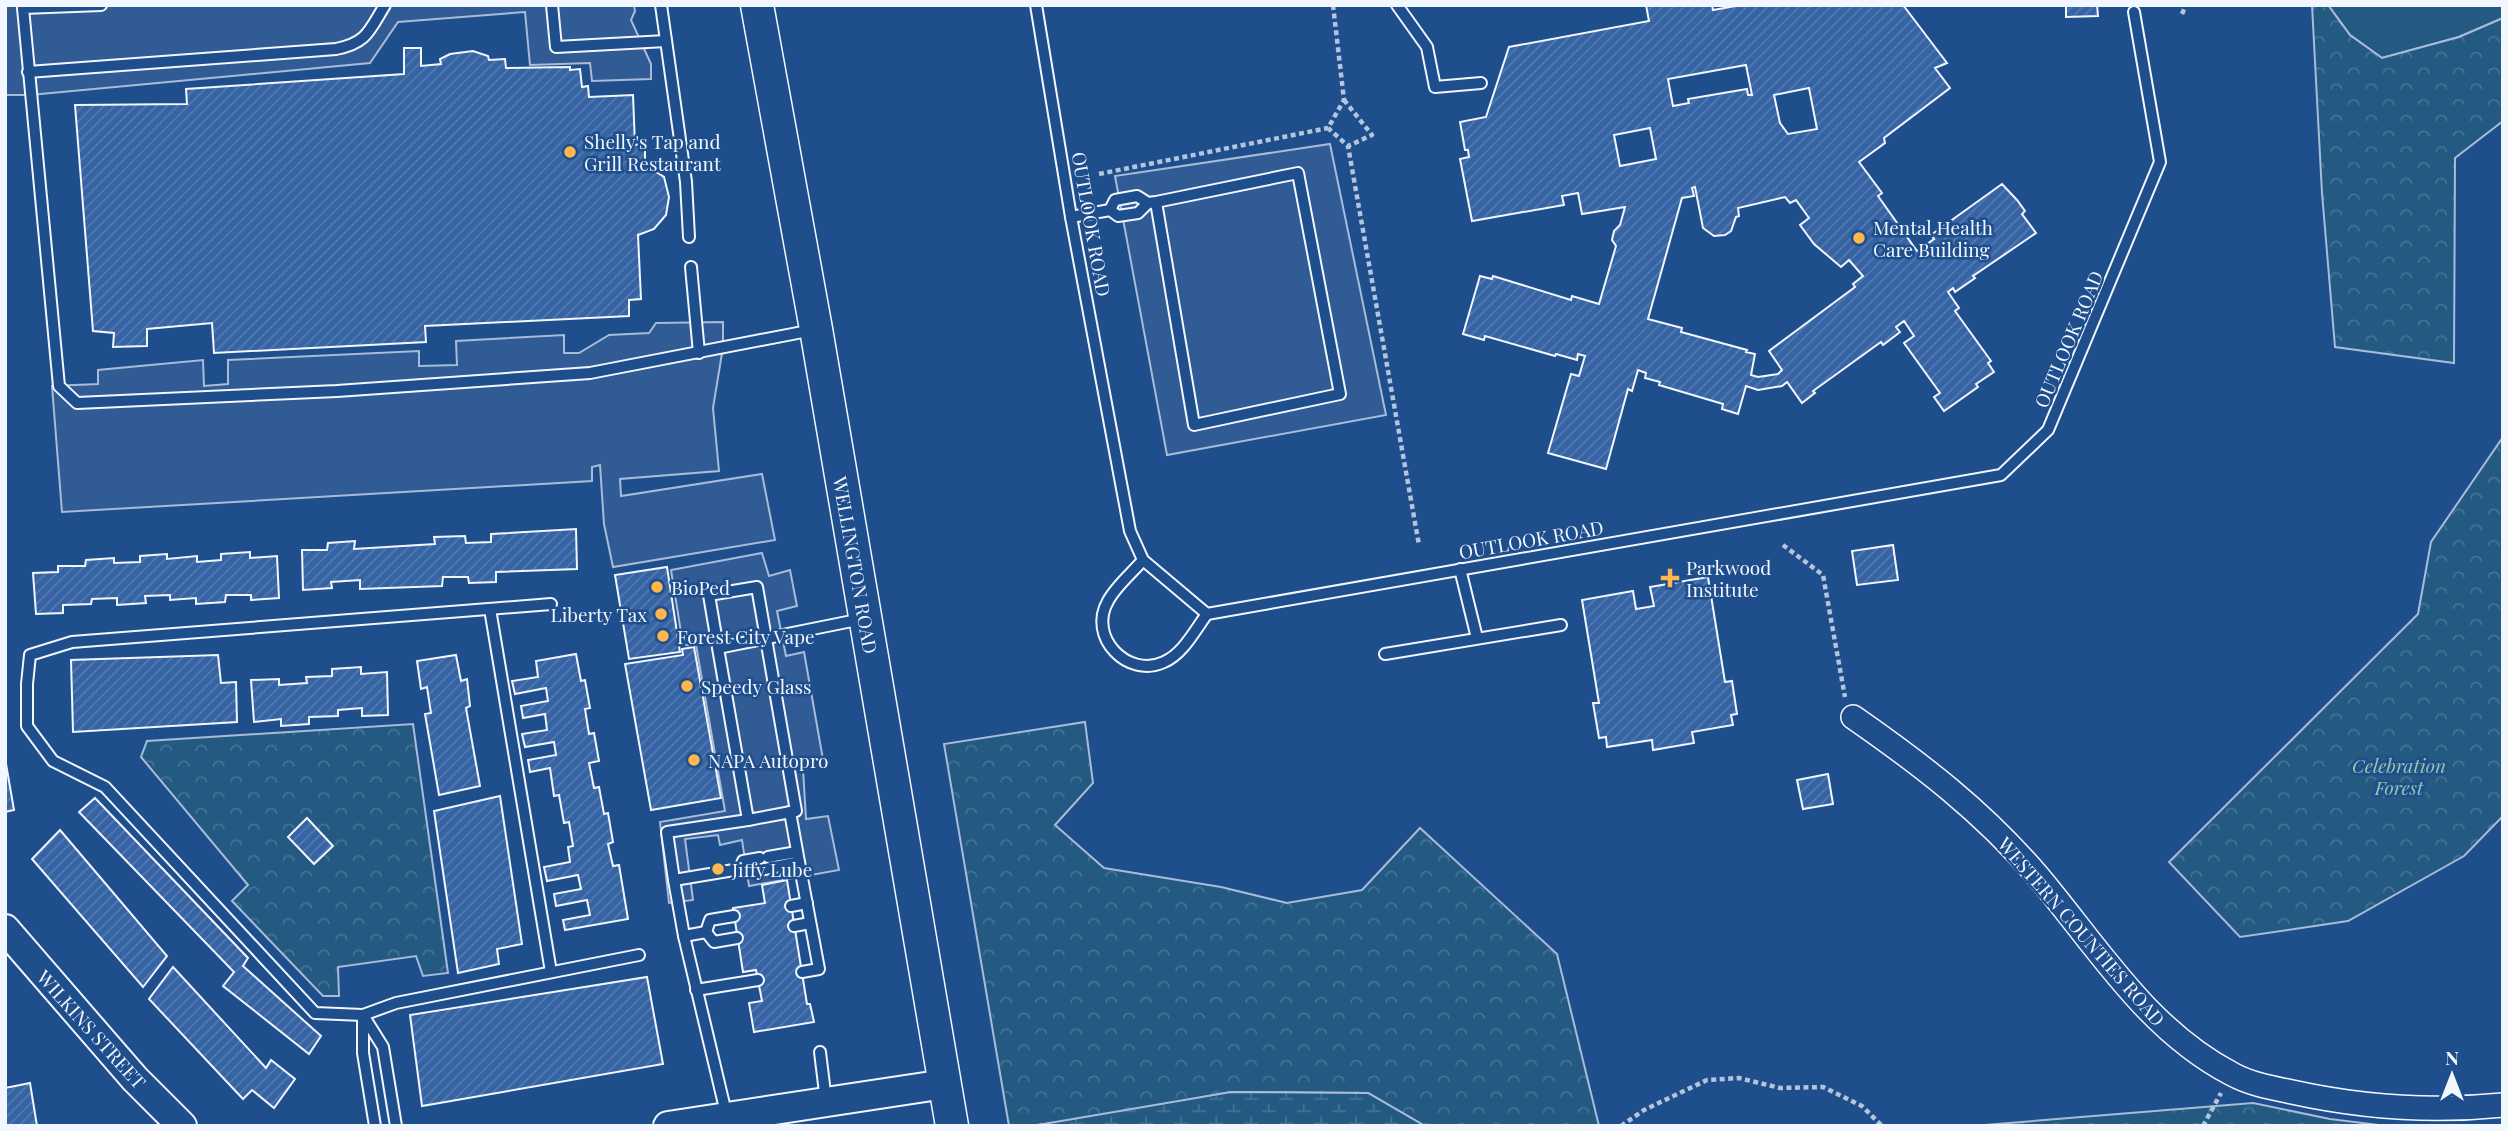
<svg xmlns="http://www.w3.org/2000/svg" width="2508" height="1131" viewBox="0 0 2508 1131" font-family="'Playfair Display',serif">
  <defs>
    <pattern id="forest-crowns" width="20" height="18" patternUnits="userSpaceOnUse" patternTransform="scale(1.75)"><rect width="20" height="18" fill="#245a82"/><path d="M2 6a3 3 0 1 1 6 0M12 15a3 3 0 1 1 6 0" fill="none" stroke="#447295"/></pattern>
    <pattern id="wetland-marsh" width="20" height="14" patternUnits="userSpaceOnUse" patternTransform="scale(1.75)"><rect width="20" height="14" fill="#245a82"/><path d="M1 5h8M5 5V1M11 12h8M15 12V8" fill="none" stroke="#447295"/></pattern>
    <pattern id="building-hatch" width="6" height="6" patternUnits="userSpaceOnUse" patternTransform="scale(1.75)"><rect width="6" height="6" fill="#3563a3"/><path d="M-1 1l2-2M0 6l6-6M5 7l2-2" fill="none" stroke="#537ab1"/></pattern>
  </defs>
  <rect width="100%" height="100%" fill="#1f4e8c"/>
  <path fill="#245a82" stroke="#a8bbd7" stroke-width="2" d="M 2328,5 L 2503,5 L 2503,18 L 2459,37 L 2382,58 L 2350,35 Z"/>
  <g fill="url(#forest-crowns)" stroke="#a8bbd7" stroke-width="2">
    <path d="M 2312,5 L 2328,5 L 2350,35 L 2382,58 L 2459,37 L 2503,18 L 2503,121 L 2455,158 L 2454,363 L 2335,347 L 2322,193 Z"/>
    <path d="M 2503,437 L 2503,816 L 2464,856 L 2348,921 L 2240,937 L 2169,862 L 2418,614 L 2431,542 Z"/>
    <path d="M 1085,722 L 1093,783 L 1055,825 L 1104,868 L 1221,887 L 1287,903 L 1362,890 L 1420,828 L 1557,954 L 1599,1126 L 1425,1126 L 1368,1093 L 1231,1092 L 1130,1111 L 1032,1126 L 1009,1126 L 944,744 Z"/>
    <path d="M 413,724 L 448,973 L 423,976 L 416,956 L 338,967 L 339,996 L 323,996 L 232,901 L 248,885 L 141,757 L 147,741 Z"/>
    <path d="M 2253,1103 L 2330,1119 L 2387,1126 L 1972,1126 Z"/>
  </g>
  <path fill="url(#wetland-marsh)" stroke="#a8bbd7" stroke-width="2" d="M 1231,1092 L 1368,1093 L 1425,1126 L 1032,1126 Z"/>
  <g fill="#305b95" stroke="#a8bbd7" stroke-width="2">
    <path d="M 5,5 L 634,5 L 635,11 L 631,20 L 651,64 L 651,79 L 592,81 L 590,63 L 530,65 L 525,12 L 398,22 L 370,63 L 30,95 L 5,95 Z"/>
    <path d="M 1330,144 L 1386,415 L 1167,455 L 1115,176 Z"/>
    <path d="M 723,322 L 723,347 L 713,408 L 719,471 L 620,479 L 621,496 L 762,474 L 775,540 L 613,567 L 604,524 L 600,465 L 592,467 L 592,481 L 62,512 L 52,386 L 98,384 L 98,370 L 203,360 L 204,386 L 228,384 L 228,360 L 419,351 L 419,366 L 457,365 L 456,341 L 564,335 L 564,353 L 579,353 L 609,335 L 649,333 L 656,323 Z"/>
    <path d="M 762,553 L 769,576 L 790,570 L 797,606 L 777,611 L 786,656 L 804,652 L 824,765 L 803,769 L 806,819 L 828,816 L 839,870 L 749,886 L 742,840 L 720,845 L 718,835 L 685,839 L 693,900 L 669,903 L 660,822 L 725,811 L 696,645 L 683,645 L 671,570 Z"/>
  </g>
  <g fill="url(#building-hatch)" stroke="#f2f6ff" stroke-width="2" fill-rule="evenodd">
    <path d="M 1646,5 L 1712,5 L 1713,10 L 1741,5 L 1903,5 L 1947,63 L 1935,68 L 1950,88 L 1884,138 L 1885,143 L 1859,162 L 1882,193 L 1878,196 L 1917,251 L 1934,239 L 1931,235 L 2002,184 L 2017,200 L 2025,211 L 2022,214 L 2036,233 L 1973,276 L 1975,278 L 1955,292 L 1953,288 L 1948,292 L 1959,308 L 1955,311 L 1991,361 L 1988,363 L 1994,372 L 1976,384 L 1978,387 L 1944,411 L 1934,397 L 1940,393 L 1904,343 L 1914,336 L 1904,321 L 1896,327 L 1900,332 L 1883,345 L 1881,342 L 1813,391 L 1815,393 L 1802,403 L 1787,382 L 1782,386 L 1758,390 L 1746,386 L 1738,414 L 1722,409 L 1723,404 L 1659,385 L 1660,382 L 1645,378 L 1646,373 L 1638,370 L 1632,391 L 1628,389 L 1606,469 L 1548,453 L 1571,374 L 1579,376 L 1585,356 L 1578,354 L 1577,360 L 1556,354 L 1555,356 L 1485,336 L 1484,340 L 1463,334 L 1480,276 L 1492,279 L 1493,276 L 1571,300 L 1572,296 L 1599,304 L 1616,246 L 1612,240 L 1614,231 L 1620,225 L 1625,207 L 1582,214 L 1578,193 L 1562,196 L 1564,205 L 1472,221 L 1460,159 L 1469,157 L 1468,150 L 1465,150 L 1460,122 L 1486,117 L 1509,47 L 1649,21 ZM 1746,65 L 1752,95 L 1748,95 L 1747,89 L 1688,99 L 1689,103 L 1673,106 L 1668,79 ZM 1809,88 L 1817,129 L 1788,134 L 1780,123 L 1774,95 ZM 1650,128 L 1656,159 L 1620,166 L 1614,135 ZM 1695,187 L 1703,228 L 1714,236 L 1725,235 L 1731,231 L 1736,217 L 1739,216 L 1738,208 L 1785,197 L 1790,203 L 1796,200 L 1809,218 L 1800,225 L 1814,244 L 1841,267 L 1849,260 L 1863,276 L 1853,284 L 1855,287 L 1769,351 L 1782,370 L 1778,374 L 1758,377 L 1751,375 L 1755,354 L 1746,352 L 1747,350 L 1681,332 L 1682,328 L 1648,319 L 1682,198 L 1694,196 L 1692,188 Z"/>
    <path d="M 2066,5 L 2097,5 L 2098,16 L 2066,17 Z"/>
    <path d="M 404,48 L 421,48 L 421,66 L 441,64 L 440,59 L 450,54 L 473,51 L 488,56 L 489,60 L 505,59 L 506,68 L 570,67 L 570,70 L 580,69 L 582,87 L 588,86 L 589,97 L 633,95 L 635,145 L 645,143 L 645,165 L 664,177 L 669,197 L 666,215 L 654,229 L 638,235 L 641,299 L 629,300 L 629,316 L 425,326 L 426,342 L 214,353 L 212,323 L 147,329 L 147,346 L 113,347 L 114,333 L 93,331 L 75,105 L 187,104 L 186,89 L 404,74 Z"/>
    <path d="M 576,529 L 577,569 L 496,572 L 496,582 L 469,583 L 468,577 L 443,577 L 442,586 L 360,589 L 360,580 L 331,582 L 332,588 L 303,590 L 302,550 L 327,550 L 328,543 L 355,541 L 354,549 L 435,544 L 434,537 L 465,536 L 466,543 L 491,542 L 491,534 Z"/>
    <path d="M 1893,545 L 1898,580 L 1857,585 L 1852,551 Z"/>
    <path d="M 250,552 L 250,558 L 277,556 L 279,598 L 251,600 L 251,595 L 226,595 L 225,602 L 196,604 L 196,598 L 170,600 L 170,595 L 145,596 L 146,603 L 117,605 L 117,598 L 92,599 L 91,604 L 63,605 L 63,613 L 36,614 L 33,573 L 58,572 L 58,566 L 85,566 L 86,560 L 114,558 L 114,563 L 140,562 L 140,556 L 167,554 L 167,559 L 197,556 L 197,562 L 221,560 L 221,554 Z"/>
    <path d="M 667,567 L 680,652 L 629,659 L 615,575 Z"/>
    <path d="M 1708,577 L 1725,682 L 1732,681 L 1737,714 L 1731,715 L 1733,725 L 1692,732 L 1694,743 L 1653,750 L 1652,740 L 1607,747 L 1606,737 L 1599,738 L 1593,703 L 1599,703 L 1582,600 L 1633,591 L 1636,609 L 1654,606 L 1650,587 Z"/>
    <path d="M 694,647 L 721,798 L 651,810 L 625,664 L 683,655 L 682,649 Z"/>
    <path d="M 576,654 L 581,681 L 585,680 L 590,708 L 585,709 L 589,734 L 594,733 L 599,761 L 589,763 L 594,788 L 599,787 L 604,814 L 608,813 L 613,842 L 608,844 L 613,866 L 619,865 L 628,919 L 565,930 L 563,920 L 590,915 L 587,900 L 556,906 L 554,894 L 581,889 L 578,875 L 547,881 L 544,867 L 570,862 L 568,847 L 573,846 L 569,822 L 564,823 L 559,795 L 554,796 L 550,768 L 530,772 L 528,760 L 556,755 L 554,742 L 525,747 L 522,734 L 547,730 L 545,714 L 523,718 L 521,706 L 548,701 L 546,688 L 515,694 L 512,681 L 538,677 L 536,661 Z"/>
    <path d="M 218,655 L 221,683 L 236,682 L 237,722 L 73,732 L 71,660 Z"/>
    <path d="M 456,655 L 461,681 L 467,679 L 470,706 L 466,708 L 480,786 L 439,795 L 425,714 L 431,713 L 427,687 L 421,689 L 417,661 Z"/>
    <path d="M 361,667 L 361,674 L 387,672 L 388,715 L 362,716 L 362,708 L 338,710 L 338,716 L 309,717 L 309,724 L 281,726 L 281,719 L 254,722 L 251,680 L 279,679 L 279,685 L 307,683 L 306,677 L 332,676 L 332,669 Z"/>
    <path d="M 5,758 L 14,810 L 5,812 Z"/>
    <path d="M 1828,774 L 1833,804 L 1803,809 L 1797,780 Z"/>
    <path d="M 500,796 L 522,944 L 497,949 L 499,964 L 458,973 L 434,811 Z"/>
    <path d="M 95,798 L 248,958 L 243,966 L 321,1036 L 309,1054 L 223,986 L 234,972 L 79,812 Z"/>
    <path d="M 307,818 L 333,846 L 314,864 L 288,837 Z"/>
    <path d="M 60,830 L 167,956 L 143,987 L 32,859 Z"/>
    <path d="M 787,880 L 807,1004 L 810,1004 L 814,1022 L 754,1032 L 749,1003 L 762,1001 L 756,970 L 743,972 L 733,908 L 765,903 L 762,885 Z"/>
    <path d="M 173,967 L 266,1068 L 271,1060 L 295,1079 L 274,1108 L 252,1090 L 243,1099 L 149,999 Z"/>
    <path d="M 647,977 L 663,1064 L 422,1106 L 410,1015 Z"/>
    <path d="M 30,1083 L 37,1126 L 5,1126 L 5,1088 Z"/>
  </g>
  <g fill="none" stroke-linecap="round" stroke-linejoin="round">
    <g stroke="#f2f6ff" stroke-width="14">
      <g id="service">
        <path d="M 101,5 L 23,8 L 59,386 L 77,403 L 337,391 L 590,373 L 813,330"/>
        <path d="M 552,5 L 556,47 L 666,41"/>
        <path d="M 661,5 L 686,182 L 689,237"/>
        <path d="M 1036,5 L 1071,217 L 1130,531 L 1143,560 L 1207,614 L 2001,475 L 2048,430 L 2160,162 L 2134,12"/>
        <path d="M 1397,5 L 1427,47 L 1435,87 L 1481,83"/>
        <path d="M 28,72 L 336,49 C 367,43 369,31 385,5"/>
        <path d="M 1148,203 L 1156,202 L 1298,173 L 1340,394 L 1194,425 L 1156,202"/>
        <path d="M 1071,217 L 1110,210 L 1118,216 L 1138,213 L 1148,203 L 1137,196 L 1115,200 L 1110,210"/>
        <path d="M 691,267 L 699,353"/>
        <path d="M 1143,560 C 1132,573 1116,586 1108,601 C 1087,637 1128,679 1164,662 C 1183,654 1195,630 1207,614"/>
        <path d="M 1460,569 L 1477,638"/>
        <path d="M 551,604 L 72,642 L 30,655 L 27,684 L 27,726 L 53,761 L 105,787 L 315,1013 L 363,1015 L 396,1003 L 639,955"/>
        <path d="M 490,609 L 551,972"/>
        <path d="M 718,648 L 748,820 L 796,811 L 757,587 L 709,595 L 718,648 L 862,619"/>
        <path d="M 1385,654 L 1561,625"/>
        <path d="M 748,820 L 667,832 L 674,880 L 740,869 L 751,872 L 799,862 L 790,812"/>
        <path d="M 768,857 L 797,852"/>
        <path d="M 799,862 L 819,969 L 802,972"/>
        <path d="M 740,869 L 743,861 L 760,858"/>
        <path d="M 674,880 L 684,936 L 727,1117"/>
        <path d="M 791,906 L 807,903"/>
        <path d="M 794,926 L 810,923"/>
        <path d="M 706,932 L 710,920 L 734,916"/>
        <path d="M 684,936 L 706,932 L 714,942 L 737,938"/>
        <path d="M 696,990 L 758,980"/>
        <path d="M 363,1015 L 383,1047 L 396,1126"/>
        <path d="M 363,1015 L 363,1053 L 375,1126"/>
        <path d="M 820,1052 L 826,1101"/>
      </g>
    </g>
    <g stroke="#f2f6ff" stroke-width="26">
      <path id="minor" d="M 1853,717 C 1922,765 1982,811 2037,875 C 2097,946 2147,1030 2232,1074 C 2250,1084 2272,1088 2292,1092 C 2360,1107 2434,1112 2503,1105"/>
    </g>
    <g stroke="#f2f6ff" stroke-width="32">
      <g id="tertiary">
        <path d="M 5,929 L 135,1079 L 182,1126"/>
        <path d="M 668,1126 L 945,1084"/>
      </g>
    </g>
    <g stroke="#f2f6ff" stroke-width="35">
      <path id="secondary" d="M 757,5 L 816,329 L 952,1126"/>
    </g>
    <g stroke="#b3c4dc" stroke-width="4.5" stroke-dasharray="5 3.5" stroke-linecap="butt">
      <path d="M 1333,5 L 1344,100 L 1328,128 L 1348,146 L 1419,545"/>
      <path d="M 2182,14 L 2186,5"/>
      <path d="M 1344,100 L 1372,135 L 1348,146"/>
      <path d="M 1099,174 L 1328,128"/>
      <path d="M 1783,545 L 1823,575 L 1845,697"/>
      <path d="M 1621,1126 L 1644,1110 L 1707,1080 L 1739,1078 L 1780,1088 L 1823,1087 L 1862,1106 L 1882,1126"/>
      <path d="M 2203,1126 L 2221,1093"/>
    </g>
    <use href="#service" stroke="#1f4e8c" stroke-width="10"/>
    <use href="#minor" stroke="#1f4e8c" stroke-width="23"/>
    <use href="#tertiary" stroke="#1f4e8c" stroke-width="28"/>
    <use href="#secondary" stroke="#1f4e8c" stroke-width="32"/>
  </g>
  <g fill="#ffb74d" stroke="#1f4e8c" stroke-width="2.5">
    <circle cx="570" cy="152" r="7"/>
    <circle cx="1859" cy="238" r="7"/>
    <path d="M1666.5 567.5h7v7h7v7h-7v7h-7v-7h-7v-7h7z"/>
    <circle cx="657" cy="587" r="7"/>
    <circle cx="661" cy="614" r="7"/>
    <circle cx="663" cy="636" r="7"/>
    <circle cx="687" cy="686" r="7"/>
    <circle cx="694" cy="760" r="7"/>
    <circle cx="718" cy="869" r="7"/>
  </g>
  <g text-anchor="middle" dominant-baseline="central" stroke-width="5" stroke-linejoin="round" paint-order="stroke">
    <g font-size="19" fill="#f2f6ff" stroke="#1f4e8c" text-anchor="start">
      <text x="584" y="141">Shelly's Tap and<tspan x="584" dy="22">Grill Restaurant</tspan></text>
      <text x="1873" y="227">Mental Health<tspan x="1873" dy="22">Care Building</tspan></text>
      <text x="1686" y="567">Parkwood<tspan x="1686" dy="22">Institute</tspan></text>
      <text x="671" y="587">BioPed</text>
      <text x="647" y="614" text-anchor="end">Liberty Tax</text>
      <text x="677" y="636">Forest City Vape</text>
      <text x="701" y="686">Speedy Glass</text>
      <text x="708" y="760">NAPA Autopro</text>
      <text x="732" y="869">Jiffy Lube</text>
    </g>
    <g font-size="19" fill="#f2f6ff" stroke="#1f4e8c">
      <text transform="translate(1092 224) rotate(80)">OUTLOOK ROAD</text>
      <text transform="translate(2068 339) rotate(-67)">OUTLOOK ROAD</text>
      <text transform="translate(1531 539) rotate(-10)">OUTLOOK ROAD</text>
      <text transform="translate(856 565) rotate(80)">WELLINGTON ROAD</text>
      <text transform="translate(2082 931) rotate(49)">WESTERN COUNTIES ROAD</text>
      <text transform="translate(92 1029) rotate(48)">WILKINS STREET</text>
    </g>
    <g font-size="19" font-style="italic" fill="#97c8a6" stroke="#1f4e8c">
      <text x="2399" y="765">Celebration<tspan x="2399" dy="22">Forest</tspan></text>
    </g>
  </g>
  <rect width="2508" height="1131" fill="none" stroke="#f2f6ff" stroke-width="14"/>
  <g transform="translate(2452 1075)" stroke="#1f4e8c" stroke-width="5" paint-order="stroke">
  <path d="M0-5L12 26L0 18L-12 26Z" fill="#f2f6ff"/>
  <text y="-10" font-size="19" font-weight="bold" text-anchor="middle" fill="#f2f6ff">N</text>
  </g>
</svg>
